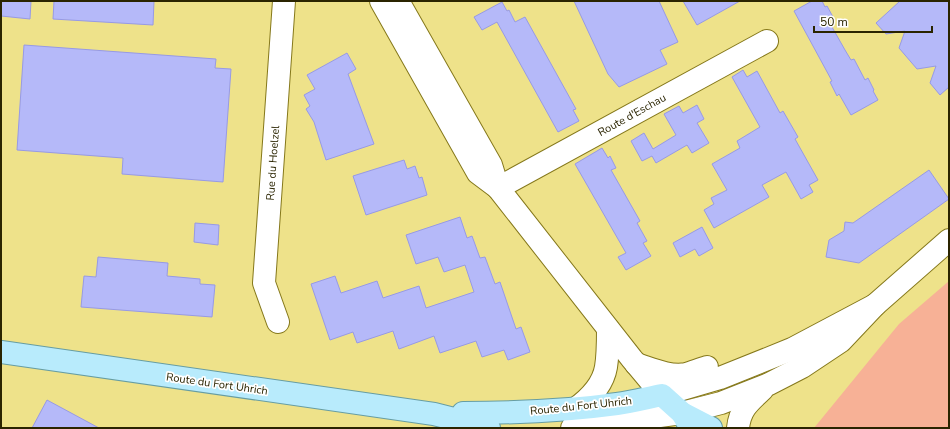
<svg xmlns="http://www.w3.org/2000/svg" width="950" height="429" viewBox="0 0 950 429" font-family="'Nunito Sans',sans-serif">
  <rect width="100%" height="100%" fill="#eee28a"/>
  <path fill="#f7b196" d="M 949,281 L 949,428 L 814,428 L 899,324 Z"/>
  <g fill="#b5b9f9" stroke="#979ae5">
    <path d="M 1,1 L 31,1 L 30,19 L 1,16 Z"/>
    <path d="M 54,1 L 154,1 L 153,25 L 53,19 Z"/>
    <path d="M 574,1 L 659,1 L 678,42 L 660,50 L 667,64 L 619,87 L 608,74 Z"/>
    <path d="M 683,1 L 740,1 L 697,25 Z"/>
    <path d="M 812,1 L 822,1 L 825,7 L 827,6 L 833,17 L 828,20 L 845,50 L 851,60 L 854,59 L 865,80 L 868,78 L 874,90 L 873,91 L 878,100 L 851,115 L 839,94 L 837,96 L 830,82 L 832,81 L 794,11 Z"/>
    <path d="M 900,1 L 949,1 L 949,87 L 940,95 L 930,83 L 936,66 L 917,69 L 899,48 L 905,31 L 886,34 L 876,23 Z"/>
    <path d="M 502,2 L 507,11 L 509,10 L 515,22 L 525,17 L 576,109 L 573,110 L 579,121 L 558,132 L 497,22 L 482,30 L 474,17 Z"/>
    <path d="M 24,45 L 216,59 L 215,68 L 231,69 L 223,182 L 122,174 L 123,158 L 17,150 Z"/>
    <path d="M 347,53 L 356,69 L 348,74 L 374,144 L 326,160 L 314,122 L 306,109 L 310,106 L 304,95 L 315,89 L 307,75 Z"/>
    <path d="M 743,70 L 747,77 L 757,71 L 780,113 L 783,111 L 798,137 L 795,139 L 818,180 L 809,185 L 813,192 L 801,199 L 786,172 L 762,185 L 769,197 L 714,228 L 704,210 L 714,204 L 711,198 L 727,190 L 712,164 L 740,148 L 737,141 L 760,127 L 732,77 Z"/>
    <path d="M 697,105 L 704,119 L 697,123 L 709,143 L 692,153 L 687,145 L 656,163 L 652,156 L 642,161 L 631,141 L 644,133 L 653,149 L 676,135 L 664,114 L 679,106 L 683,113 Z"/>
    <path d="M 602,148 L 608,158 L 610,156 L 616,168 L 611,170 L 640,221 L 637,223 L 647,241 L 643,243 L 651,256 L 626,270 L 618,257 L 626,253 L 575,164 Z"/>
    <path d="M 404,160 L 407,169 L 415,166 L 419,178 L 422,177 L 427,195 L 366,215 L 353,176 Z"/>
    <path d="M 929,170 L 949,199 L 859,263 L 826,257 L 829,240 L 844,231 L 845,222 L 853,223 Z"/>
    <path d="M 460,217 L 467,238 L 472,236 L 480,258 L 485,257 L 495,284 L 500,282 L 516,329 L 521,327 L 530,352 L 508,360 L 504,350 L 482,357 L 476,341 L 440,353 L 434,336 L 399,349 L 393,331 L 357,343 L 353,332 L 330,340 L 311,284 L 335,276 L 341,293 L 377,281 L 383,298 L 419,286 L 426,308 L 474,292 L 465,265 L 444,272 L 438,257 L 416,264 L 406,235 Z"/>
    <path d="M 195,223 L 219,225 L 218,245 L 194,242 Z"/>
    <path d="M 702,227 L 713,248 L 699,256 L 695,249 L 680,257 L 673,243 Z"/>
    <path d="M 98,257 L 168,263 L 167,276 L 200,279 L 200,284 L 215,285 L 212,317 L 81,307 L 84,276 L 96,277 Z"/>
    <path d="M 47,400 L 99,428 L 32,428 Z"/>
  </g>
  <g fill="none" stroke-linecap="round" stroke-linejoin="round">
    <g stroke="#85781b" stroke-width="24">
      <g id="minor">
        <path d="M 381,1 L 478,173 L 498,188 L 632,359 L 662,395 L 720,378 L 792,349 L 875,305"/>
        <path d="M 398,1 L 491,165 L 498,188"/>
        <path d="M 498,188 L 767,41"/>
        <path d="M 278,322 L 264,283 L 284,1"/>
        <path d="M 636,364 C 652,369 669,377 686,374 C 693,372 700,369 707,367"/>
        <path d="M 575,409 C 589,399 603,385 606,367 C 608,355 608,341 608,329"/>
        <path d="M 572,428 L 682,413 L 721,403 L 769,384 L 802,367 L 841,341 L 875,305 L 949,240"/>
        <path d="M 738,428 C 740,409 749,402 762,390"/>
      </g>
    </g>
    <g stroke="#679da2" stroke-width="24">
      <g id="major">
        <path d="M 1,352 L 434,414 L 489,428"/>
        <path d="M 463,413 C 514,413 566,411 617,404 C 632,402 647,398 662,395 L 682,413 L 691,428"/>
        <path d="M 682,413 L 711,428"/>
      </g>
    </g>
    <use href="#minor" stroke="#fff" stroke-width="22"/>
    <use href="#major" stroke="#b8ebfc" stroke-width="22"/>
  </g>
  <g text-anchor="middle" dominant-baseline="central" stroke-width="3.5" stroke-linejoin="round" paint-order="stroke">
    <g font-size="11" fill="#2a2400" stroke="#fff">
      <text transform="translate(632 115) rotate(-29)">Route d'Eschau</text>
      <text transform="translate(273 163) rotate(-86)">Rue du Hoelzel</text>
      <text transform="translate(217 384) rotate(8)">Route du Fort Uhrich</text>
      <text transform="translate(581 406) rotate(-6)">Route du Fort Uhrich</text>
    </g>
  </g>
  <rect width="950" height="429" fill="none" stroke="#2a2400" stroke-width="4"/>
  <path d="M814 26v6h118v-6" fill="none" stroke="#2a2400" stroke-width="2"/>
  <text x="820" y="26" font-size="12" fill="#2a2400" stroke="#ffffff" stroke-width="3" paint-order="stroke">50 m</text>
</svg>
